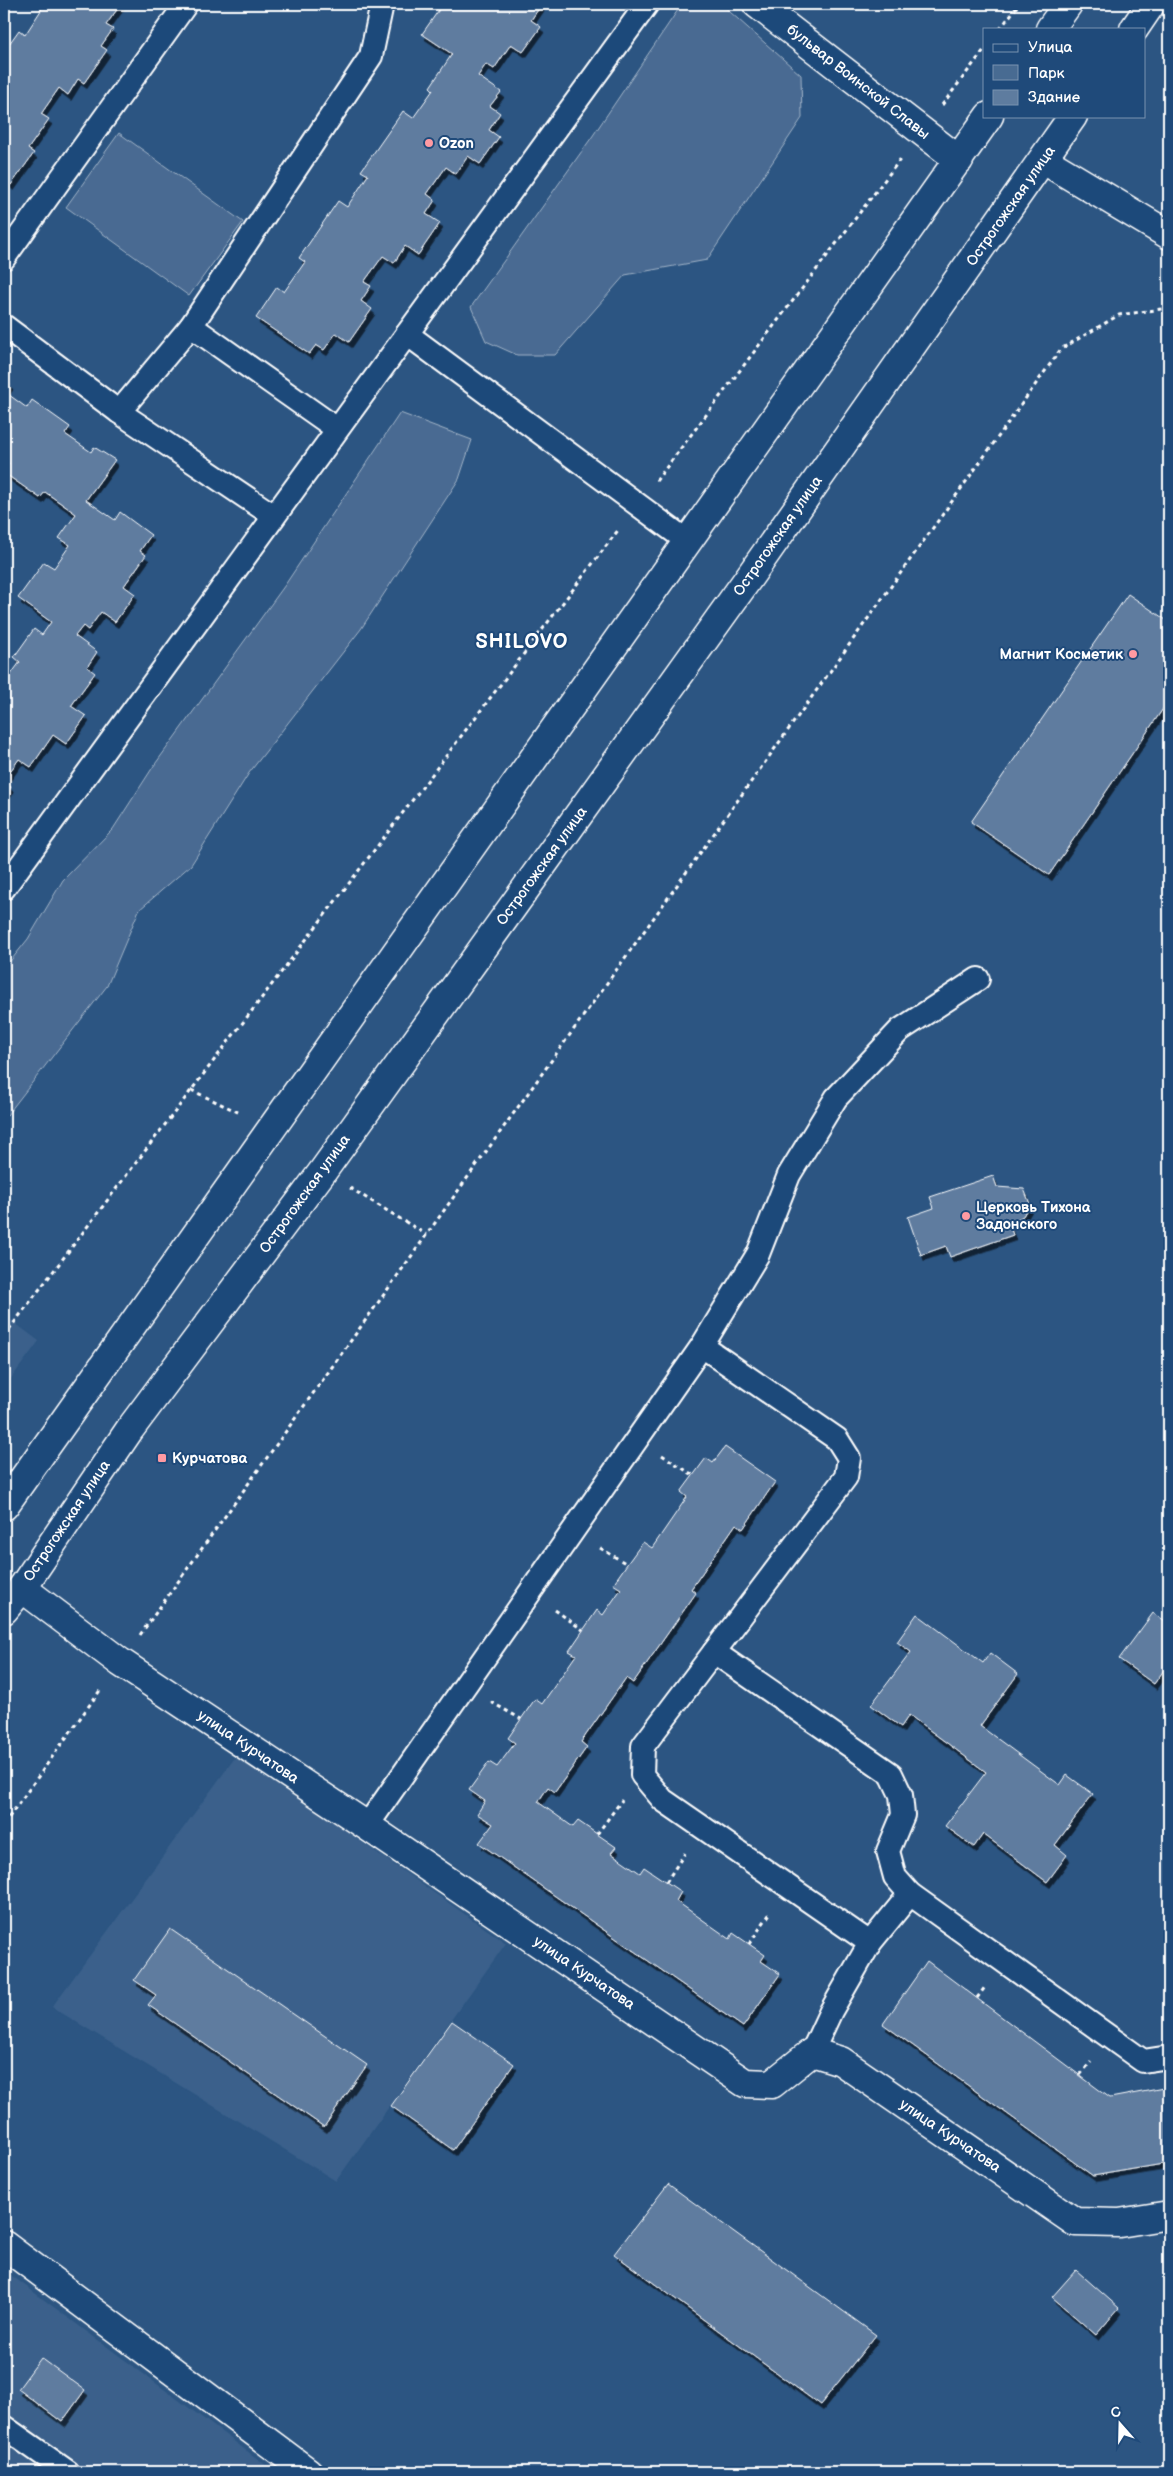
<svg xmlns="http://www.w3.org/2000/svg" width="1173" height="2476" viewBox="0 0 1173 2476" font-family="'Balsamiq Sans',sans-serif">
  <defs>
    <filter id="shadow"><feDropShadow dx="3" dy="5.5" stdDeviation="0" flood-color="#0009"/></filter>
  </defs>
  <rect width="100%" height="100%" fill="#2c5582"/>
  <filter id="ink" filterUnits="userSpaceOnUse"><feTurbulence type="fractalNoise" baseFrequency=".02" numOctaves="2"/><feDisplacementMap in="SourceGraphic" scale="10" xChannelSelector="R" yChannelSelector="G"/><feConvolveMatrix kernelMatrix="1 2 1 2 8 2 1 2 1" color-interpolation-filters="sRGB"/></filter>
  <g filter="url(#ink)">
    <g fill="#3b618b">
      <path d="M 4,1315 L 39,1341 L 4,1388 Z"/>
      <path d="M 237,1755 L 506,1943 L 336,2181 L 52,2007 Z"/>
      <path d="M 4,2270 L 275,2472 L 4,2472 Z"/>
    </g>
    <g fill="#486b92" stroke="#a4b5c8">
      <path d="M 682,4 L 721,4 L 801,75 L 802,118 L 707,260 L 625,275 L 555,355 L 517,355 L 486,341 L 471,307 L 592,137 Z"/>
      <path d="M 119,133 L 243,222 L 189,296 L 66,207 Z"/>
      <path d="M 400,413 L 472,440 L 459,479 L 361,629 L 249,773 L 191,865 L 139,910 L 107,986 L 4,1119 L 4,969 L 28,939 L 63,880 L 113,829 L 153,767 L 285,585 Z"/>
    </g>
    <g fill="#5e7c9f" stroke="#fff" filter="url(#shadow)">
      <path d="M 45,4 L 121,4 L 106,25 L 113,29 L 101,46 L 107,50 L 84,83 L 78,79 L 68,95 L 59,88 L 41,114 L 49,119 L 28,149 L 34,153 L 11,185 L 4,180 L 4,51 L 19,30 L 25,35 Z"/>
      <path d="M 443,4 L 452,9 L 456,4 L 542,4 L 531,20 L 541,27 L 523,52 L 511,44 L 494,69 L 486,64 L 478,76 L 501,92 L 490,106 L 500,113 L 489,130 L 499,137 L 480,164 L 468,156 L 456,174 L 446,167 L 427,194 L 435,200 L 426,214 L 440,223 L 418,255 L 405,246 L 394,263 L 383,256 L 364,282 L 371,286 L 361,301 L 372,309 L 349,342 L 336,333 L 324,350 L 316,345 L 309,354 L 256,318 L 277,287 L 284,292 L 305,262 L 299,258 L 338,201 L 347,207 L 368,175 L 361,171 L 403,111 L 413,118 L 433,90 L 430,87 L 452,54 L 422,34 Z"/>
      <path d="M 4,380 L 10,384 L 5,392 L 27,408 L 32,400 L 70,427 L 65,434 L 91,452 L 94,447 L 115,460 L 86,500 L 115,520 L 120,512 L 151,535 L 140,551 L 146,555 L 124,586 L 135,594 L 115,622 L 101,612 L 88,630 L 83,626 L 75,636 L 97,652 L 87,667 L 95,673 L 71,706 L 86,716 L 66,744 L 53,735 L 31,767 L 19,759 L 4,780 L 4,684 L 20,662 L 14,657 L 34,629 L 42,635 L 51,622 L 18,598 L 44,562 L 54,568 L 70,545 L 59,538 L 76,514 L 45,492 L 40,498 L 4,473 L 9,463 L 4,460 Z"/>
      <path d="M 1128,594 L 1169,622 L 1169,700 L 1049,875 L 971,822 Z"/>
      <path d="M 4,782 L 11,787 L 4,797 Z"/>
      <path d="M 993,1176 L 997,1187 L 1024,1189 L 1030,1204 L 1023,1216 L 1009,1224 L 1013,1235 L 950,1257 L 946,1246 L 921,1255 L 908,1217 L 934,1208 L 930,1197 Z"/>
      <path d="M 725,1447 L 775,1482 L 743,1529 L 736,1524 L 691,1589 L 696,1593 L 633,1683 L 626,1678 L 581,1742 L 587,1747 L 555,1792 L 548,1787 L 538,1802 L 573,1827 L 578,1821 L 616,1847 L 611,1853 L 640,1873 L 644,1867 L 681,1892 L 676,1901 L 730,1939 L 733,1933 L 765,1955 L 761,1961 L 780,1974 L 743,2027 L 479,1843 L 493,1824 L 477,1814 L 485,1801 L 469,1790 L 489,1762 L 497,1767 L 515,1743 L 508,1738 L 535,1699 L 542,1704 L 576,1655 L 569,1651 L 597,1610 L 603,1615 L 621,1589 L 613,1584 L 627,1564 L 643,1542 L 652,1548 L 687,1497 L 681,1492 L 706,1458 L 713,1463 Z"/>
      <path d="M 1153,1613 L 1169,1625 L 1169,1663 L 1154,1684 L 1119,1659 Z"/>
      <path d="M 917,1614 L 983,1663 L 990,1653 L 1018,1674 L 980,1726 L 1060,1785 L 1067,1775 L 1093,1794 L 1055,1845 L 1067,1855 L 1047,1882 L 983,1834 L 974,1847 L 945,1826 L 986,1772 L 909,1715 L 901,1727 L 871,1705 L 911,1652 L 897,1642 Z"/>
      <path d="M 170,1929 L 367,2065 L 324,2127 L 148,2005 L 156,1995 L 134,1980 Z"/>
      <path d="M 927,1961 L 1110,2098 L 1169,2087 L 1169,2163 L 1093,2176 L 883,2024 Z"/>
      <path d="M 452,2021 L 514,2064 L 453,2150 L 391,2106 Z"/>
      <path d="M 668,2184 L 876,2335 L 820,2405 L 614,2254 Z"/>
      <path d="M 1076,2270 L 1119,2308 L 1096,2335 L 1052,2297 Z"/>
      <path d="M 41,2358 L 85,2390 L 62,2422 L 18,2389 Z"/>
    </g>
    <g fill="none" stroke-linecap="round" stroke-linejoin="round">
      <g stroke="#fff" stroke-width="26">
        <g id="lane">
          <path d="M 4,258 L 186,4"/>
          <path d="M 4,326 L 119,412 L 274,516"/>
          <path d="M 191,326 L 337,429"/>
          <path d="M 407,334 L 687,541"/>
          <path d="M 119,412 L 191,326 L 371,56 L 382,4"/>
          <path d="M 4,888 L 647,4"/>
          <path d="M 702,1346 L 837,1439 L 849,1458 L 846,1477 L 643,1746 L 642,1775 L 663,1800 L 870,1943 L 831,2011 L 812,2052"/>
          <path d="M 714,1652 L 891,1774 L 901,1795 L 903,1815 L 888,1851 L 895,1877 L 910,1894"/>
          <path d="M 367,1826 L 702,1346 L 758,1254 L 789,1175 L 836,1098 L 900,1030 L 978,979"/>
          <path d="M 870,1943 L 910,1894 L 1143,2061 L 1169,2057"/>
          <path d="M 4,2427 L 68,2472"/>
        </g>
      </g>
      <g stroke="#fff" stroke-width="31">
        <g id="street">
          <path d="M 757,4 L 959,160"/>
          <path d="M 1044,160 L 1169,235"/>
          <path d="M 22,1588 L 120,1662 L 367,1826 L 745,2083 L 772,2084 L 812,2052 L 841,2061 L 1075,2222 L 1119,2223 L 1169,2215"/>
          <path d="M 4,2245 L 308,2472"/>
        </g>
      </g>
      <g stroke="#fff" stroke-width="31">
        <g id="secondary">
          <path d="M 1050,29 L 1068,4"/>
          <path d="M 1134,29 L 1151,4"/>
          <path d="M 4,1506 L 989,116"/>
          <path d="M 4,1610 L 22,1588 L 130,1429 L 323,1171 L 745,583 L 1073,116"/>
        </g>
      </g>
      <g stroke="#fff" stroke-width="3" stroke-dasharray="4 4" stroke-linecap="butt">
        <path d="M 1000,29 L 1019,4"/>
        <path d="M 942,105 L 984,50"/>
        <path d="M 656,481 L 902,157"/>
        <path d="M 191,1090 L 240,1113"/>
        <path d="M 350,1188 L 427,1235"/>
        <path d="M 4,1336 L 619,529"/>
        <path d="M 662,1455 L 693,1475"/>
        <path d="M 600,1548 L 627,1564"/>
        <path d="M 555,1610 L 583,1630"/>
        <path d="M 140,1635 L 1061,349 L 1119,315 L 1169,308"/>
        <path d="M 491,1702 L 521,1719"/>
        <path d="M 4,1824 L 101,1689"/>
        <path d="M 597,1834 L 622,1800"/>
        <path d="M 666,1882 L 685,1853"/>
        <path d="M 749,1944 L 771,1912"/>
        <path d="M 977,1998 L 985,1987"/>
        <path d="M 1080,2075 L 1091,2062"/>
      </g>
      <use href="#lane" stroke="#1f4a7a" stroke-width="22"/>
      <use href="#street" stroke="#1f4a7a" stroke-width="28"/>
      <use href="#secondary" stroke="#1f4a7a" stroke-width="28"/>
    </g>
  </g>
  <g fill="#ff9aa2" stroke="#1f4a7a" stroke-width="2">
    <circle cx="429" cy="143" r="5"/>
    <circle cx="1133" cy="654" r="5"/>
    <circle cx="966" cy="1216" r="5"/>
    <rect x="157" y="1453" width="10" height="10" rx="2.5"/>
  </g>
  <g text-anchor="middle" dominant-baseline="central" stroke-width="4" stroke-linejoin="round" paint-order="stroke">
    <g font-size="15" fill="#fff" stroke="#1f4a7a">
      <text transform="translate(858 82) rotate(38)">бульвар Воинской Славы</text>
      <text transform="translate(1011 206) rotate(-55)">Острогожская улица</text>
      <text transform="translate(778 536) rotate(-55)">Острогожская улица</text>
      <text transform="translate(542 866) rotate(-54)">Острогожская улица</text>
      <text transform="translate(305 1194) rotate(-54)">Острогожская улица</text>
      <text transform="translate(67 1521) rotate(-56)">Острогожская улица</text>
      <text transform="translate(248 1747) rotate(34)">улица Курчатова</text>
      <text transform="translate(584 1973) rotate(34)">улица Курчатова</text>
      <text transform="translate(950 2136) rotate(34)">улица Курчатова</text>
    </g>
    <g font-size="15" font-weight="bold" fill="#fff" stroke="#1f4a7a" text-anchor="start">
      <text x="439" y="143">Ozon</text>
      <text x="1123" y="654" text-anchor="end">Магнит Косметик</text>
      <text x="976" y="1207">Церковь Тихона<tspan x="976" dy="17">Задонского</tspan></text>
      <text x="172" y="1458">Курчатова</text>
    </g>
    <g font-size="20" font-weight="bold" letter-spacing="1" fill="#fff" stroke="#1f4a7a">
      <text x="522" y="642">SHILOVO</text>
    </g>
  </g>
  <rect width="1173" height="2476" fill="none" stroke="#1f4a7a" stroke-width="20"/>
  <rect x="10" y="10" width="1153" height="2456" fill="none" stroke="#fff" stroke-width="2" filter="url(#ink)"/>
  <rect x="983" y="28" width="162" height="90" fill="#1f4a7a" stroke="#7992af"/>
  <rect x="993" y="44" width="25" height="8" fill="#1f4a7a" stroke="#7992af"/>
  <text x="1028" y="52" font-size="15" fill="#ffffff">Улица</text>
  <rect x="993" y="65" width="25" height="15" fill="#486b92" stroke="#7992af"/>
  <text x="1028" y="78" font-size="15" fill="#ffffff">Парк</text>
  <rect x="993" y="90" width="25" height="15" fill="#5e7c9f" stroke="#7992af"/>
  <text x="1028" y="102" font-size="15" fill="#ffffff">Здание</text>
  <g transform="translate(1120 2424) rotate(340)" stroke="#1f4a7a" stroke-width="4" paint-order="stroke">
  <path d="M0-4L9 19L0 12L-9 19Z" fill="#ffffff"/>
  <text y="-8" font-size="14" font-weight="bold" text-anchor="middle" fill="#ffffff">С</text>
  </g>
</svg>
